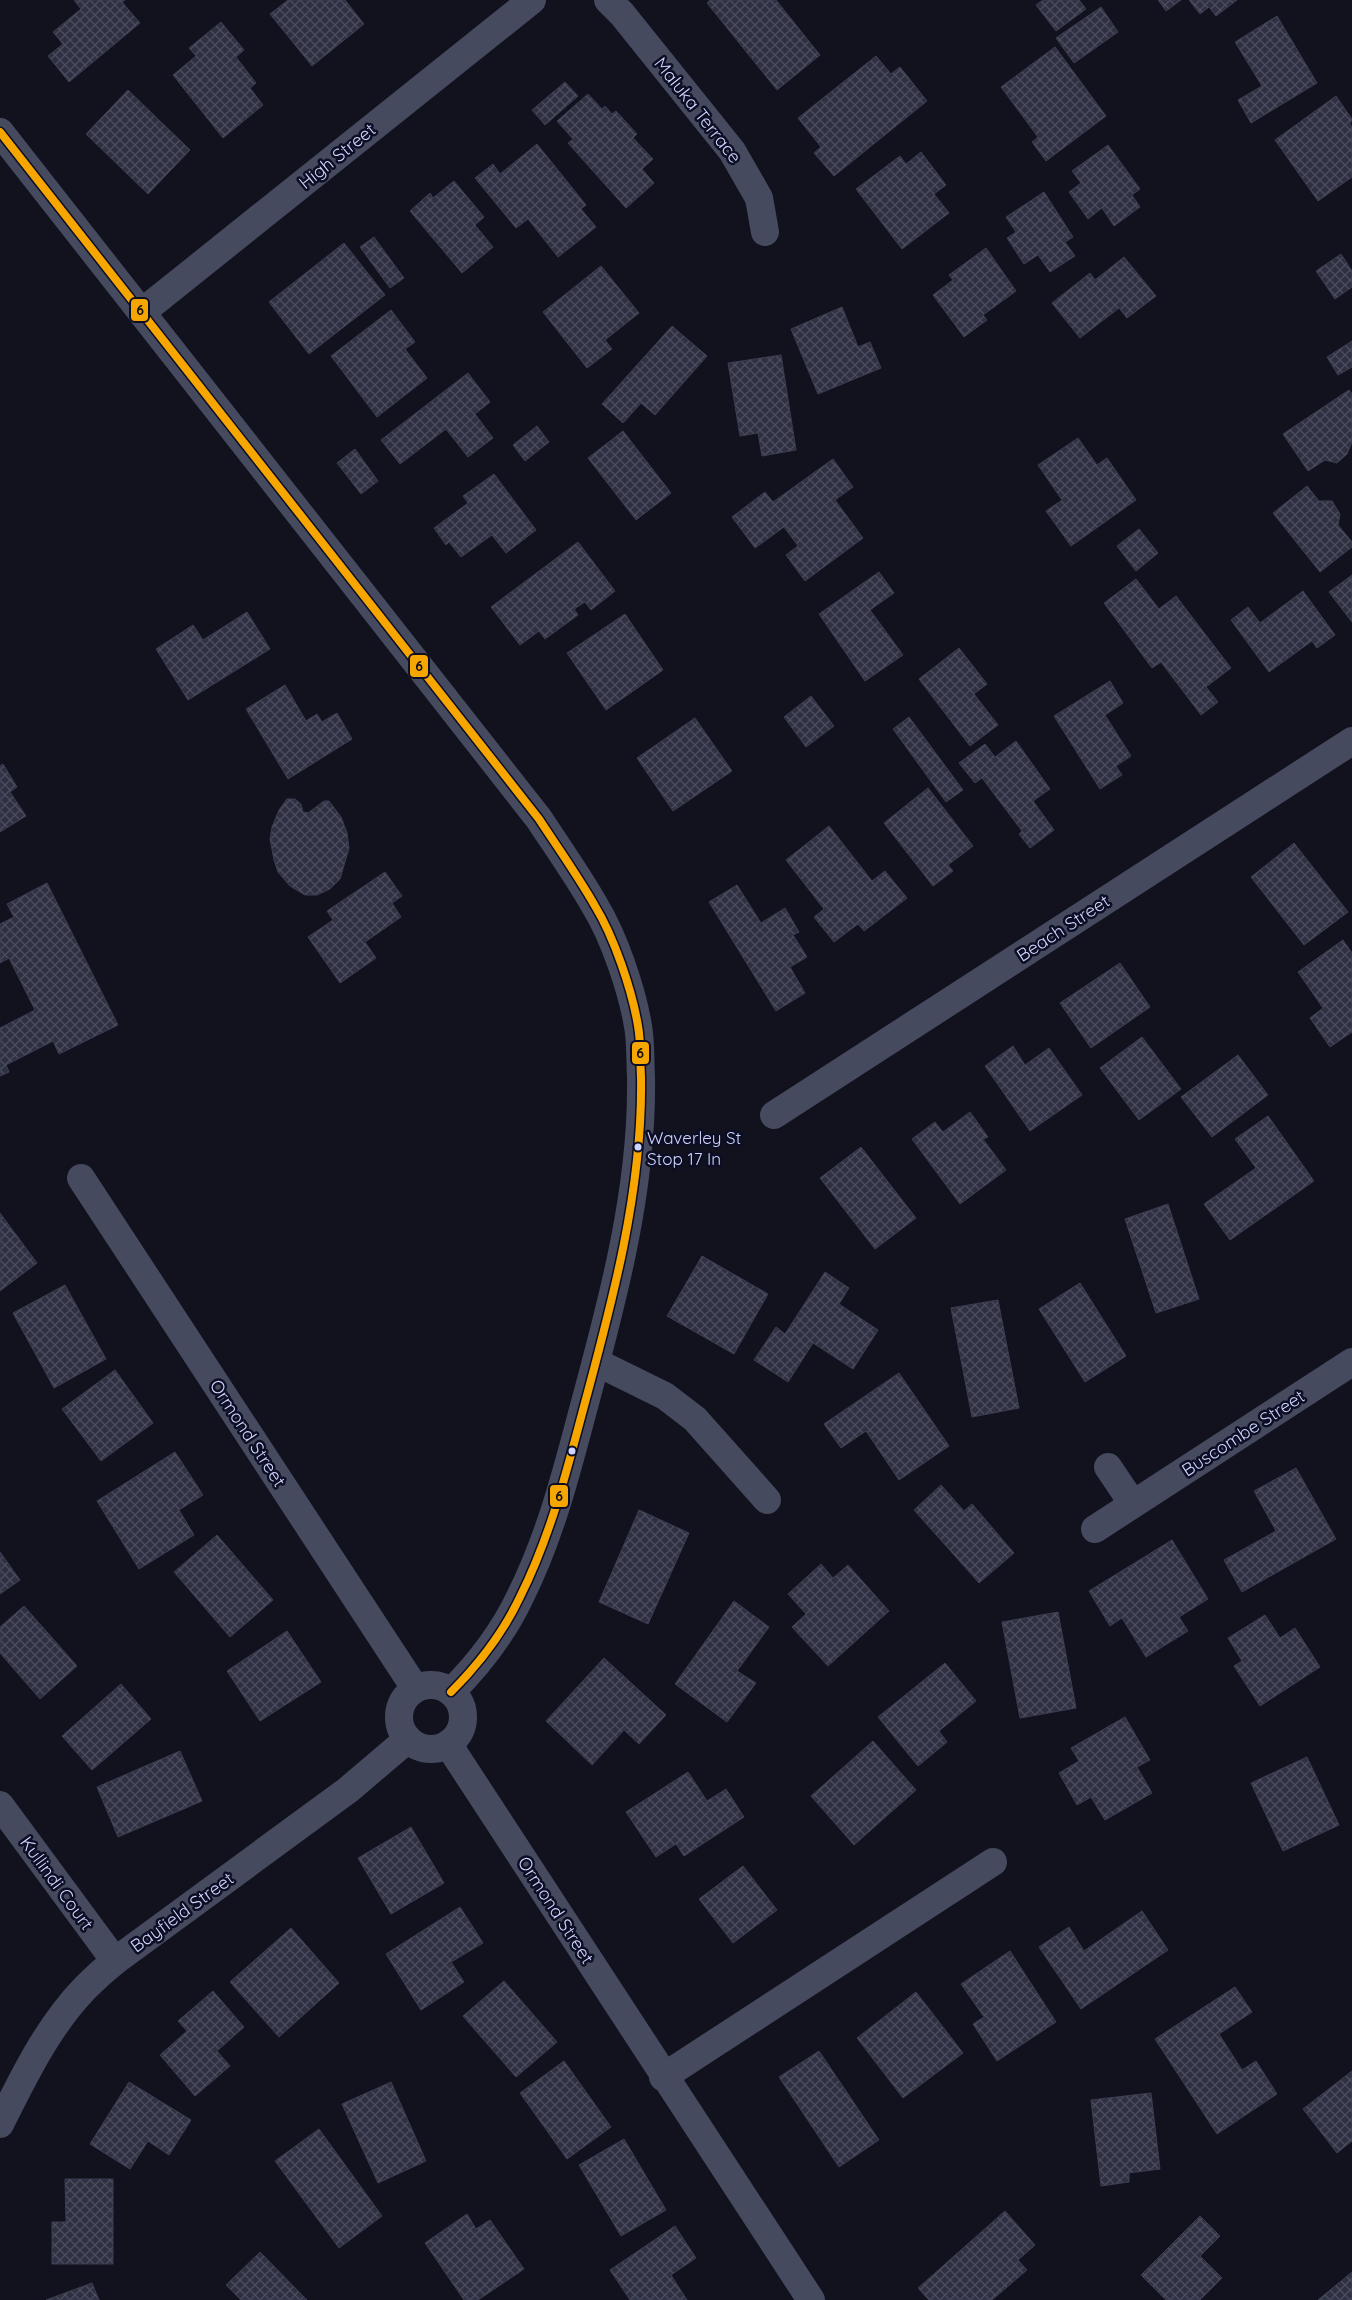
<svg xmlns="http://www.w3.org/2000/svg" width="1352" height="2300" viewBox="0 0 1352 2300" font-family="Quicksand,sans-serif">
  <defs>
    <pattern id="building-cross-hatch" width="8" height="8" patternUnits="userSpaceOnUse" patternTransform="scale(1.25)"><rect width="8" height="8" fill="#2f3041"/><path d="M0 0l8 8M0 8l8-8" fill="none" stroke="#4c4d5e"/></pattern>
  </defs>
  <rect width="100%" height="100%" fill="#12121e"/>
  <g fill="url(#building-cross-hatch)" stroke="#3b3d52">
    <path d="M 74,0 L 125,0 L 122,2 L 140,23 L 69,82 L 48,56 L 63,44 L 53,32 L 81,9 Z"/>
    <path d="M 288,0 L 345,0 L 364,24 L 312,66 L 270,14 Z"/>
    <path d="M 710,0 L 776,0 L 820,55 L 777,90 L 707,3 Z"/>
    <path d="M 1043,0 L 1079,0 L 1086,9 L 1056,31 L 1036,5 Z"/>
    <path d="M 1158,0 L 1181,0 L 1166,11 Z"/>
    <path d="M 1189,0 L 1237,0 L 1216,16 L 1209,7 L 1200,14 Z"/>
    <path d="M 1101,7 L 1118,32 L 1074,63 L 1056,38 Z"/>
    <path d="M 1277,16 L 1317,83 L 1251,123 L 1238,100 L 1262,86 L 1235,42 Z"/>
    <path d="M 221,22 L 244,50 L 236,57 L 256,83 L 250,88 L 263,105 L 223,138 L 173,75 L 196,56 L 189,48 Z"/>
    <path d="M 1055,47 L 1106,116 L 1046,161 L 1032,142 L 1038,137 L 1001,87 Z"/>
    <path d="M 876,56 L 891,74 L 900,67 L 927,101 L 834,176 L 814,153 L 821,147 L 798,118 Z"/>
    <path d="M 565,82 L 578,96 L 545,125 L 532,110 Z"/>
    <path d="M 128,90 L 190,150 L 148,194 L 86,134 Z"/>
    <path d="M 588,94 L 602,109 L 605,106 L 612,114 L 616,111 L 637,134 L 633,138 L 653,159 L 642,169 L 654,183 L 626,208 L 568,143 L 573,139 L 557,121 Z"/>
    <path d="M 1336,96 L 1352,119 L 1350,124 L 1352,127 L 1352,177 L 1318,201 L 1275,140 Z"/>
    <path d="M 537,144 L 586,205 L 581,209 L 596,227 L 558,257 L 528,219 L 516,228 L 475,178 L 493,164 L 500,174 Z"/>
    <path d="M 1108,145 L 1140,189 L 1132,195 L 1140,207 L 1114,226 L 1102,208 L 1088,219 L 1069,192 L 1081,183 L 1072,171 Z"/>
    <path d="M 921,152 L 946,185 L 934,194 L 949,213 L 902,249 L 856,189 L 900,156 L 906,164 Z"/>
    <path d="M 454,181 L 484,217 L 475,225 L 493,247 L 462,273 L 410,211 L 430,193 L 433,198 Z"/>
    <path d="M 1044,192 L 1073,237 L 1065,242 L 1075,256 L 1050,272 L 1038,255 L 1024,264 L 1007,238 L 1016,232 L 1006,217 Z"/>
    <path d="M 374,237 L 404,278 L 390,288 L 360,247 Z"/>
    <path d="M 344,243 L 385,295 L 309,354 L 269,302 Z"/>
    <path d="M 986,248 L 1016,291 L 983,315 L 987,320 L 964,337 L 933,295 L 953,280 L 949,275 Z"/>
    <path d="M 1341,254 L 1352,271 L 1352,287 L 1335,299 L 1316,271 Z"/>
    <path d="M 1124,257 L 1156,296 L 1127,318 L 1119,308 L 1080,338 L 1052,303 L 1090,273 L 1095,280 Z"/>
    <path d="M 601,266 L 639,313 L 605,340 L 612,349 L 587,368 L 543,312 Z"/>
    <path d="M 842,307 L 858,347 L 870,342 L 881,368 L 818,394 L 791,329 Z"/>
    <path d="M 391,310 L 415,342 L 405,349 L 427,378 L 377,417 L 331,356 Z"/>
    <path d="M 672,326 L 707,356 L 655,415 L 641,403 L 623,423 L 602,404 Z"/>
    <path d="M 1352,341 L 1352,367 L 1338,375 L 1327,357 Z"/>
    <path d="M 781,355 L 796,450 L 762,456 L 758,433 L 740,436 L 728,363 Z"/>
    <path d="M 468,373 L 490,402 L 475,414 L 493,438 L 468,457 L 446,429 L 400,464 L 381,440 Z"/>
    <path d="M 1349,390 L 1352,394 L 1352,442 L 1347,454 L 1337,463 L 1325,460 L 1308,471 L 1283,434 Z"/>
    <path d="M 537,426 L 549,442 L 525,461 L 513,445 Z"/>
    <path d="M 623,431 L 671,493 L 636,520 L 588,458 Z"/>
    <path d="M 1078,438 L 1097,465 L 1107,458 L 1136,500 L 1071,546 L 1046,511 L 1062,500 L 1038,465 Z"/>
    <path d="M 355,449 L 378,481 L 361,494 L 337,463 Z"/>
    <path d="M 833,459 L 853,487 L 835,500 L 863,538 L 805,581 L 786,555 L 798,546 L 784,527 L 755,548 L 732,517 L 765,492 L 773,502 Z"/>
    <path d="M 494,474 L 536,530 L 506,553 L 492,535 L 461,557 L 449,542 L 446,545 L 434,528 L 468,503 L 463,496 Z"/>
    <path d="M 1307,486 L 1319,501 L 1332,501 L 1340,514 L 1338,525 L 1352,542 L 1352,547 L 1320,572 L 1273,513 Z"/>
    <path d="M 1139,529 L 1158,553 L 1136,571 L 1117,546 Z"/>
    <path d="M 578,542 L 615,591 L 591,610 L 585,602 L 574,609 L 578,615 L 545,639 L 539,631 L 520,645 L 491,607 Z"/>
    <path d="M 879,572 L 894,593 L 870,610 L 903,655 L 865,681 L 819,614 Z"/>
    <path d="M 1352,575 L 1352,622 L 1329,592 Z"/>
    <path d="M 1136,579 L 1159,609 L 1176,596 L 1231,668 L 1206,687 L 1218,702 L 1201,715 L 1161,662 L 1152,668 L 1104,603 Z"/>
    <path d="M 1303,591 L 1335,635 L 1317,648 L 1312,641 L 1269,672 L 1231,620 L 1248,607 L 1260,623 Z"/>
    <path d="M 247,612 L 270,649 L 188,700 L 156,649 L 193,625 L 203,640 Z"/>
    <path d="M 625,614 L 663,670 L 606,710 L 567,653 Z"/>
    <path d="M 959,648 L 987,684 L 974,694 L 998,725 L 970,746 L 919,679 Z"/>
    <path d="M 1110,681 L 1123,703 L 1105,715 L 1131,756 L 1116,766 L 1122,775 L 1100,789 L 1054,716 Z"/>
    <path d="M 285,685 L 306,721 L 317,714 L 322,722 L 337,713 L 352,739 L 288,779 L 246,709 Z"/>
    <path d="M 811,696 L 834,726 L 806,747 L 784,717 Z"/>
    <path d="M 909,717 L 963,790 L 946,802 L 893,729 Z"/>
    <path d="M 695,718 L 732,771 L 673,811 L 637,758 Z"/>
    <path d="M 1016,741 L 1050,789 L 1033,801 L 1054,830 L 1030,848 L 1019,834 L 1022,831 L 982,778 L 975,783 L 959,763 L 985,744 L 995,757 Z"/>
    <path d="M 3,764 L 17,787 L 10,792 L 26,816 L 0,832 L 0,766 Z"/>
    <path d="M 928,788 L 973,846 L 948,865 L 953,871 L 933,886 L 884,823 Z"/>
    <path d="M 287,799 L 295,799 L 301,804 L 303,812 L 308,813 L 324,801 L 329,801 L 341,817 L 347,833 L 349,848 L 340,879 L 330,889 L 317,895 L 305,895 L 290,886 L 278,872 L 274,860 L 270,839 L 272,827 L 279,810 Z"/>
    <path d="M 829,826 L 872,881 L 885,871 L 907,898 L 864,931 L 858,924 L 834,942 L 814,917 L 824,909 L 786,860 Z"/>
    <path d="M 1294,843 L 1348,912 L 1304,945 L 1251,877 Z"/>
    <path d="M 385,872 L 402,896 L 392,903 L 401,917 L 365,942 L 376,958 L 340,983 L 308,937 L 333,920 L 327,911 Z"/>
    <path d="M 47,883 L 118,1025 L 59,1054 L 53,1041 L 6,1065 L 9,1072 L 0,1076 L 0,1028 L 35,1010 L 9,958 L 0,963 L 0,924 L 14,917 L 7,904 Z"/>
    <path d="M 737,885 L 761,923 L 785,908 L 799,932 L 793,935 L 807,957 L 790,967 L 805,993 L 776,1011 L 709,902 Z"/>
    <path d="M 1343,940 L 1352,953 L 1352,1032 L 1330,1047 L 1310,1018 L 1323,1008 L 1298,972 Z"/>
    <path d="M 1120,963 L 1150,1007 L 1091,1048 L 1060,1003 Z"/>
    <path d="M 1142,1037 L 1181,1089 L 1139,1120 L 1100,1068 Z"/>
    <path d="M 1013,1046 L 1025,1065 L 1049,1048 L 1082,1095 L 1030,1131 L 985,1066 Z"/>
    <path d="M 1238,1055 L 1268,1095 L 1212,1137 L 1181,1097 Z"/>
    <path d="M 970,1112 L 988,1137 L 983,1139 L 1006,1170 L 960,1204 L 912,1139 L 935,1122 L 943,1132 Z"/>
    <path d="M 1268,1116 L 1314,1181 L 1230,1240 L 1204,1204 L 1256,1168 L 1235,1139 Z"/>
    <path d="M 861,1147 L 916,1218 L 875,1249 L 820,1178 Z"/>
    <path d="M 1168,1204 L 1199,1299 L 1156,1313 L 1125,1219 Z"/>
    <path d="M 0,1213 L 37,1263 L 0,1291 Z"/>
    <path d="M 702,1256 L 768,1294 L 734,1354 L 667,1316 Z"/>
    <path d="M 825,1272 L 849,1288 L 839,1304 L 878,1330 L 853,1369 L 813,1343 L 788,1382 L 754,1360 L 776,1327 L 785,1334 Z"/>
    <path d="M 1080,1283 L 1126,1356 L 1085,1382 L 1039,1309 Z"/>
    <path d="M 65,1285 L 106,1359 L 54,1388 L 13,1313 Z"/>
    <path d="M 998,1300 L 1019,1408 L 972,1417 L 951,1308 Z"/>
    <path d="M 115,1370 L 153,1423 L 101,1461 L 62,1409 Z"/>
    <path d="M 899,1373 L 949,1446 L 899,1480 L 866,1431 L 841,1448 L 824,1424 Z"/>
    <path d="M 175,1452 L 203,1495 L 179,1510 L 194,1535 L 139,1569 L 97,1501 Z"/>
    <path d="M 1296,1468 L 1336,1539 L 1242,1592 L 1224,1560 L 1276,1531 L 1254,1491 Z"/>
    <path d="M 941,1485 L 964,1511 L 972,1504 L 1014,1553 L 979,1583 L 914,1510 Z"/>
    <path d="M 639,1510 L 689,1533 L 648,1624 L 599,1602 Z"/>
    <path d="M 217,1535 L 273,1600 L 230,1637 L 174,1572 Z"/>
    <path d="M 1172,1540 L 1208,1599 L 1179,1617 L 1188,1631 L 1146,1657 L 1122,1618 L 1110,1626 L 1089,1591 Z"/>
    <path d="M 0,1552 L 20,1580 L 0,1594 Z"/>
    <path d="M 821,1564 L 833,1578 L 848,1565 L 889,1611 L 828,1666 L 792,1627 L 806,1614 L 788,1594 Z"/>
    <path d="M 734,1601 L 769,1627 L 737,1671 L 756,1683 L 727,1722 L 675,1684 Z"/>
    <path d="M 24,1606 L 77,1666 L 40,1699 L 0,1653 L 0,1627 Z"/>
    <path d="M 1058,1612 L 1076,1708 L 1020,1718 L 1002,1622 Z"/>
    <path d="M 1265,1615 L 1280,1638 L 1295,1628 L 1320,1667 L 1260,1706 L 1234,1666 L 1242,1661 L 1228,1638 Z"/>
    <path d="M 287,1631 L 321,1682 L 260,1721 L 227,1671 Z"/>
    <path d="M 604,1658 L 666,1715 L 639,1744 L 624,1730 L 592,1765 L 546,1721 Z"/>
    <path d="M 945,1663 L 976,1701 L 939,1731 L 947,1742 L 918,1766 L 878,1717 Z"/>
    <path d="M 121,1684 L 151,1719 L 92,1770 L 62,1736 Z"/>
    <path d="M 1125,1717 L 1150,1760 L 1137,1767 L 1152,1793 L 1105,1820 L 1091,1797 L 1077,1805 L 1059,1773 L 1079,1761 L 1071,1748 Z"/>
    <path d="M 873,1741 L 916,1790 L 854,1845 L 811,1796 Z"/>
    <path d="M 180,1751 L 202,1801 L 118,1837 L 97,1787 Z"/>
    <path d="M 1307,1757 L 1339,1825 L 1283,1851 L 1251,1783 Z"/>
    <path d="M 688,1772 L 707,1801 L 726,1789 L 744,1817 L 684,1856 L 676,1844 L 656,1857 L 626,1812 Z"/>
    <path d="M 411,1827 L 444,1883 L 391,1914 L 358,1858 Z"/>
    <path d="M 743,1866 L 777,1910 L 733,1943 L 699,1899 Z"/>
    <path d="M 460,1907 L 483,1943 L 451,1962 L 464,1982 L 421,2010 L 386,1954 Z"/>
    <path d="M 1142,1911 L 1168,1950 L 1081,2009 L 1039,1947 L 1069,1927 L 1084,1951 Z"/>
    <path d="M 291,1928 L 339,1983 L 279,2037 L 230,1982 Z"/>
    <path d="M 1010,1951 L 1056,2022 L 997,2061 L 973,2024 L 984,2017 L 961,1984 Z"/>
    <path d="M 504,1981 L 557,2042 L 516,2077 L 463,2016 Z"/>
    <path d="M 1235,1987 L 1252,2012 L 1219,2034 L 1242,2070 L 1256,2061 L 1277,2094 L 1217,2134 L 1155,2039 Z"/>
    <path d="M 213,1991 L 244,2027 L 217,2051 L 230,2066 L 195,2096 L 160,2055 L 187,2031 L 178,2021 Z"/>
    <path d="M 916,1992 L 963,2053 L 903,2098 L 857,2038 Z"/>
    <path d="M 819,2051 L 879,2140 L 839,2167 L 779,2077 Z"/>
    <path d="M 564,2061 L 611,2127 L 567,2159 L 520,2093 Z"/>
    <path d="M 1352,2071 L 1352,2141 L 1337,2153 L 1303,2109 Z"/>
    <path d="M 129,2082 L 191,2120 L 169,2155 L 148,2141 L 130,2169 L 90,2144 Z"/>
    <path d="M 391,2082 L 426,2161 L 378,2183 L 342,2104 Z"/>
    <path d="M 1151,2093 L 1160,2169 L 1129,2173 L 1129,2182 L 1101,2186 L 1091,2100 Z"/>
    <path d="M 319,2129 L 382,2216 L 339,2248 L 275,2161 Z"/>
    <path d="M 624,2139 L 666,2210 L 621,2236 L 579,2165 Z"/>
    <path d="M 65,2179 L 113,2179 L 113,2264 L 52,2264 L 52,2222 L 66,2222 Z"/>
    <path d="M 1005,2211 L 1035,2245 L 1018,2260 L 1027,2270 L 992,2300 L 929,2300 L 918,2288 Z"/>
    <path d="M 467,2214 L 476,2229 L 490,2220 L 524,2269 L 478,2300 L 464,2300 L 425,2243 Z"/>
    <path d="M 1200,2216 L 1220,2236 L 1200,2256 L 1222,2278 L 1200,2300 L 1166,2300 L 1141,2275 Z"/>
    <path d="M 675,2226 L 696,2258 L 671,2275 L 687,2300 L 630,2300 L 610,2270 Z"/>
    <path d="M 260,2252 L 307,2300 L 241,2300 L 226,2285 Z"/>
    <path d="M 1352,2272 L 1352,2300 L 1318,2300 Z"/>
    <path d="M 92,2283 L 99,2300 L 46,2300 Z"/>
  </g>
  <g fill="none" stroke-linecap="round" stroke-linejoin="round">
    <g stroke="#464a5f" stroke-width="28">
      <path d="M 608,0 L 622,14 L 732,151 L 759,198 L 765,232"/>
      <path d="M 0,132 L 539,819 C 558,848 578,876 595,906 C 614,937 632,990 638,1026 C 641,1042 640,1060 641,1077 C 643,1189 612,1303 583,1410 C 566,1474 550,1537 520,1597 C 503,1633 479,1664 451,1692"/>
      <path d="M 142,312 L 532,0"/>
      <path d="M 774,1115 L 1352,741"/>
      <path d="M 81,1178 L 415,1688"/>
      <path d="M 596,1362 L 665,1396 L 695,1419 L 767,1500"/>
      <path d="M 1108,1467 L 1133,1504"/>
      <path d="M 1095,1529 L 1352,1362"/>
      <circle cx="431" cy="1717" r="32"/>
      <path d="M 448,1744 L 811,2300"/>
      <path d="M 0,1805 L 115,1961"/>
      <path d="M 663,2077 L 993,1862"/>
      <path d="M 0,2124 C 24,2076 48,2026 86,1987 C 95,1978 105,1969 115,1961 L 348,1790 L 408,1739"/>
    </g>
    <g stroke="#0c0e24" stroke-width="11">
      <path id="bus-1" d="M 0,132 L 539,819 C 558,848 578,876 595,906 C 614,937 632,990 638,1026 C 641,1042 640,1060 641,1077 C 643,1189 612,1303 583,1410 C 566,1474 550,1537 520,1597 C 503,1633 479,1664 451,1692"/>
    </g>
    <use href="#bus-1" stroke="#f7a600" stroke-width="8"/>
  </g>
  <g fill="#cfd5ff" stroke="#0c0e24" stroke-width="2">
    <circle cx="638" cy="1147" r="4.5"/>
    <circle cx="572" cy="1451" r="4.5"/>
  </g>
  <g text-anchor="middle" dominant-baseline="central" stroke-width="5" stroke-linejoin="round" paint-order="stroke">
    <g font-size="17" fill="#cfd5ff" stroke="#0c0e24" text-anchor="start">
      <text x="647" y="1137">Waverley St<tspan x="647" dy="21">Stop 17 In</tspan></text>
    </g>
    <g font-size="18" fill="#cfd5ff" stroke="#0c0e24">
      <text transform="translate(698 110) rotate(52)">Maluka Terrace</text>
      <text transform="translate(337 156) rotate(-39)">High Street</text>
      <text transform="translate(1063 928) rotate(-33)">Beach Street</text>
      <text transform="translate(248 1433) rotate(57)">Ormond Street</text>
      <text transform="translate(1243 1433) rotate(-33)">Buscombe Street</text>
      <text transform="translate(57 1883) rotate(54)">Kullindi Court</text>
      <text transform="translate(556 1910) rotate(57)">Ormond Street</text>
      <text transform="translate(182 1912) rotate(-36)">Bayfield Street</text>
    </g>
  </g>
  <g stroke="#0c0e24" stroke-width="2">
    <rect x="130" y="298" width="19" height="24" rx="5" fill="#f7a600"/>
    <rect x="409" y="654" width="20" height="24" rx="5" fill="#f7a600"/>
    <rect x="631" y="1041" width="19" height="24" rx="5" fill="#f7a600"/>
    <rect x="549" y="1484" width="20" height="24" rx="5" fill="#f7a600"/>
  </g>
  <g font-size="14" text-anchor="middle" font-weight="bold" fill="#111">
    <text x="140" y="315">6</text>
    <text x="419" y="671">6</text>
    <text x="640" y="1058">6</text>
    <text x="559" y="1501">6</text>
  </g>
</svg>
